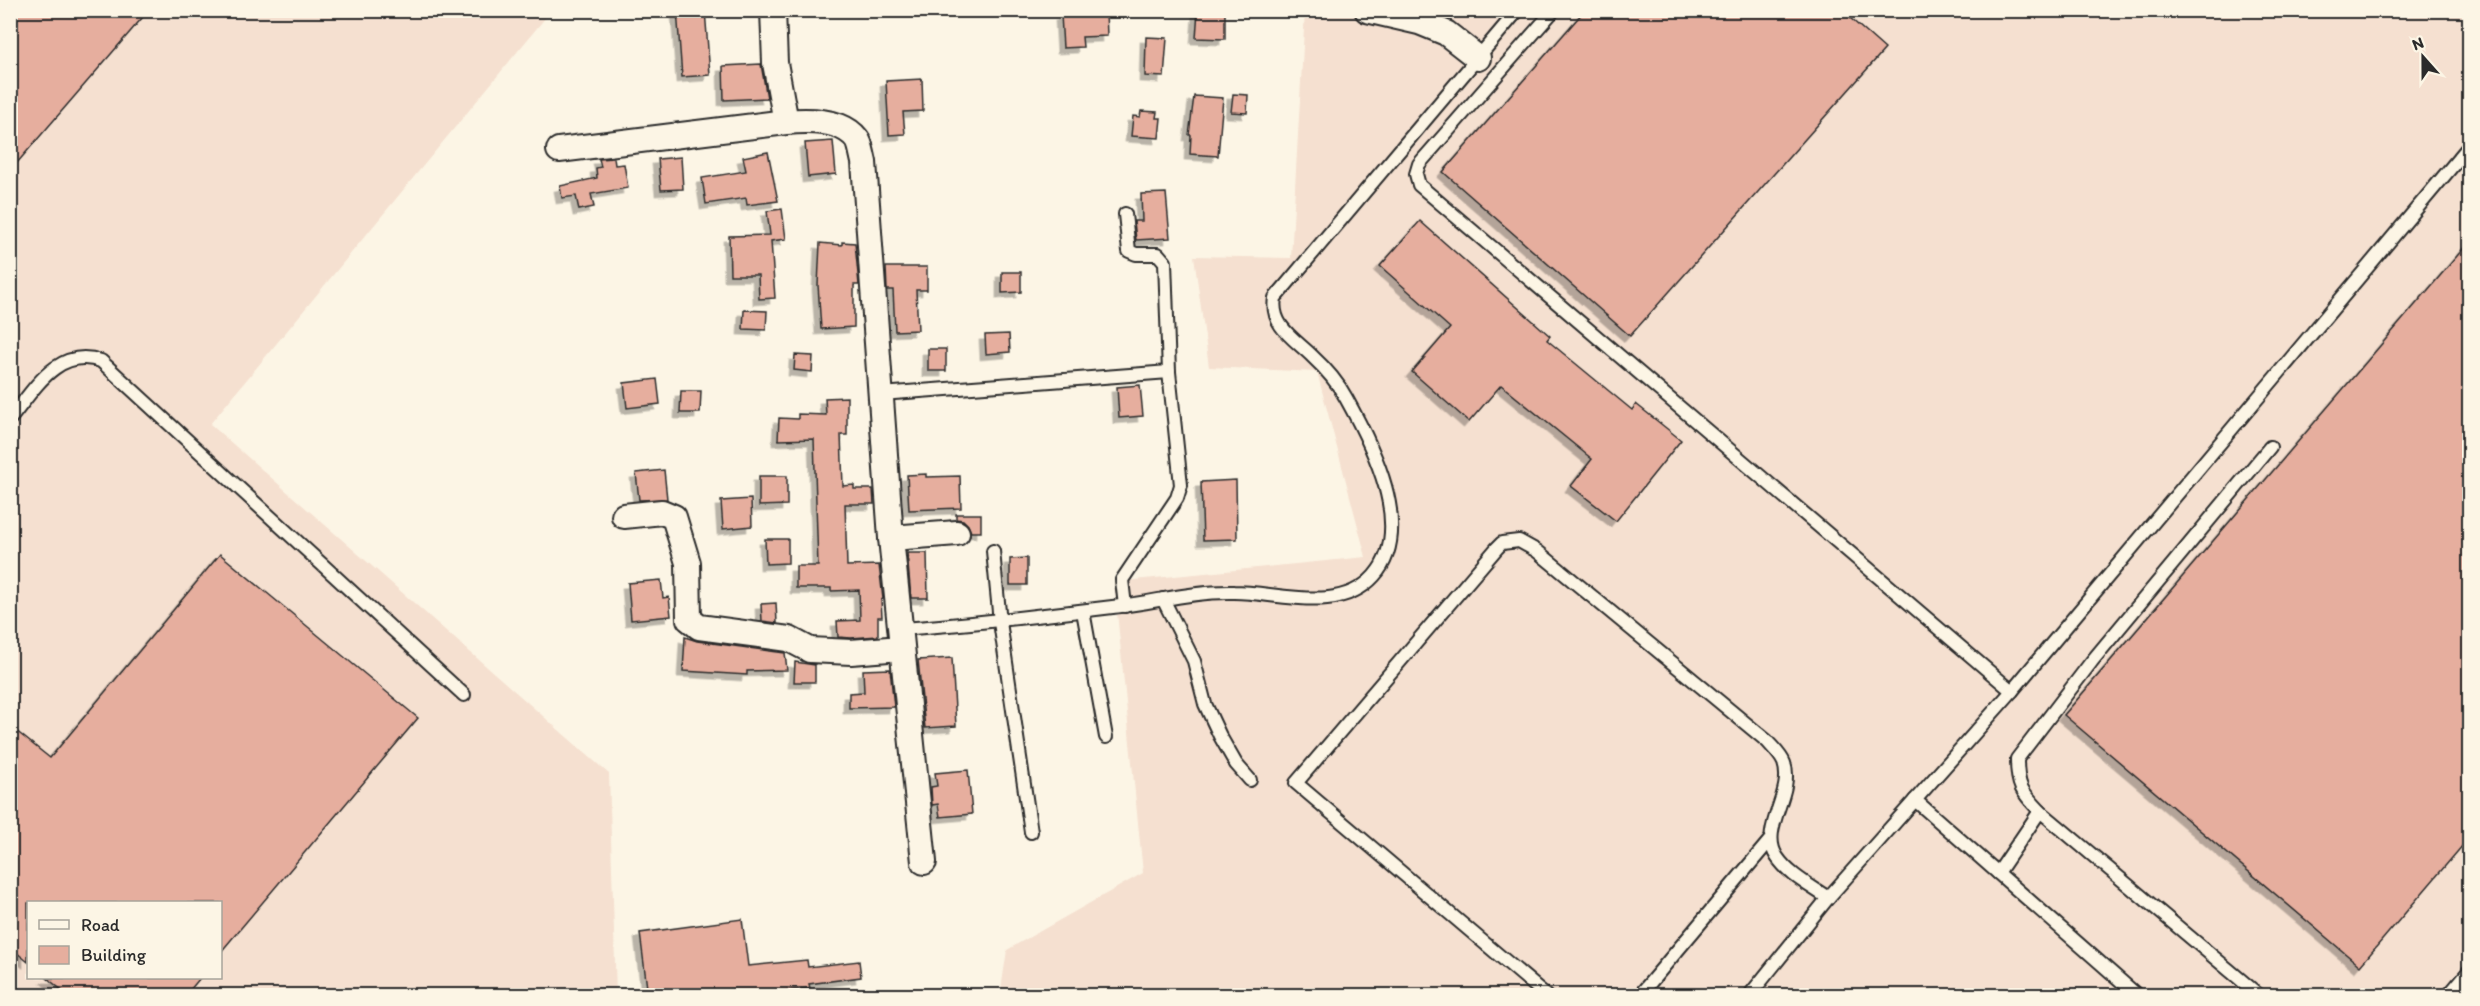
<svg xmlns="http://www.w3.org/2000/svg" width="2480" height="1006" viewBox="0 0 2480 1006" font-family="Itim,sans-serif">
  <defs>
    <filter id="shadow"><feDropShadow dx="-5.5" dy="5.5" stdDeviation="0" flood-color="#0004"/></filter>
  </defs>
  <rect width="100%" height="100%" fill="#fcf5e5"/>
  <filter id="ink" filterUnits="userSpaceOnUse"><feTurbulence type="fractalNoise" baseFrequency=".0167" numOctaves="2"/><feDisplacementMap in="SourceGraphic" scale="12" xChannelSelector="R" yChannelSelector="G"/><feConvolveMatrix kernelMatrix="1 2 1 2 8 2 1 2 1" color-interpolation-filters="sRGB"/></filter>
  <g filter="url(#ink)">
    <g fill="#f5e0d0" fill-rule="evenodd">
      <path d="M 10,11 L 551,11 L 210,424 L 609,774 L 616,995 L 11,995 ZM 28,902 L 220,902 L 220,978 L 28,978 Z"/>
      <path d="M 1305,11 L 2469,11 L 2469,995 L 1000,996 L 1007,950 L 1143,873 L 1114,582 L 1366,557 L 1317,372 L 1209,367 L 1194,256 L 1291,258 Z"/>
    </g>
    <g fill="#e6ae9e" stroke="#2b2b2b" stroke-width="1.5" filter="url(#shadow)">
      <path d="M 10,10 L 149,10 L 10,171 Z"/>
      <path d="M 677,10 L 705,10 L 710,75 L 682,77 Z"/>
      <path d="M 1198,10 L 1225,10 L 1225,39 L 1196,38 Z"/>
      <path d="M 1585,10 L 1841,10 L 1885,49 L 1630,336 L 1443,172 Z"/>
      <path d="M 1106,11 L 1107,36 L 1082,37 L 1083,47 L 1063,48 L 1061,15 Z"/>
      <path d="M 1146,37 L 1167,38 L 1164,77 L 1145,76 Z"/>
      <path d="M 761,64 L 767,98 L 724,100 L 723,66 Z"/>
      <path d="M 922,79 L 923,111 L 903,112 L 905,134 L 889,135 L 886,81 Z"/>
      <path d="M 1233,94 L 1248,95 L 1247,113 L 1231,112 Z"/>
      <path d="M 1194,96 L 1223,98 L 1218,156 L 1190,154 L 1191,135 L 1189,135 Z"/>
      <path d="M 1141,111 L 1157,112 L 1156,118 L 1161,118 L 1159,138 L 1131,136 L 1133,116 L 1140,117 Z"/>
      <path d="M 833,141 L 836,174 L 808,177 L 805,143 Z"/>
      <path d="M 768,152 L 778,201 L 747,205 L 746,198 L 706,204 L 702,178 L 746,171 L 743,157 Z"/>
      <path d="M 681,157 L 683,189 L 661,190 L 658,159 Z"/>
      <path d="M 614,158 L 615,165 L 624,164 L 628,188 L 591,194 L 594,207 L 579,210 L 576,196 L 562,198 L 560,186 L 597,178 L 596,168 L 601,167 L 599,159 Z"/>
      <path d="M 1166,193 L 1170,238 L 1136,240 L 1134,221 L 1142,221 L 1141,194 Z"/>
      <path d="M 782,209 L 786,239 L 771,241 L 775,298 L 759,299 L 758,275 L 730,275 L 729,236 L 770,235 L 767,211 Z"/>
      <path d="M 1420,221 L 1550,336 L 1547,340 L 1632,410 L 1636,404 L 1681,440 L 1616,521 L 1571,486 L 1592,459 L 1501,385 L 1469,422 L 1412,372 L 1450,328 L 1380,266 Z"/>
      <path d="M 842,242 L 855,243 L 859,285 L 854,285 L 854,327 L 821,329 L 818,285 L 820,243 L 842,245 Z"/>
      <path d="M 2469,242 L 2469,838 L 2360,966 L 2064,715 Z"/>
      <path d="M 886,267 L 927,267 L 927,290 L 916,290 L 918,330 L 895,331 L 893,290 L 887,290 Z"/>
      <path d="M 1002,272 L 1021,272 L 1021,292 L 1002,293 Z"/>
      <path d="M 744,310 L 767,311 L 766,330 L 743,329 Z"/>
      <path d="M 1009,334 L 1010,352 L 986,354 L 985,335 Z"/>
      <rect x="928" y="349" width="18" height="22"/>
      <path d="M 795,355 L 813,356 L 812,372 L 794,370 Z"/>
      <path d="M 657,379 L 660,404 L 627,408 L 624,383 Z"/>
      <path d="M 1140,385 L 1143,416 L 1119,418 L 1117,387 Z"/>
      <path d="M 681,391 L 701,391 L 700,413 L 680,413 Z"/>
      <path d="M 847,397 L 847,435 L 841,435 L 843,486 L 854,485 L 854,489 L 873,489 L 874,504 L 845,504 L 847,566 L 879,565 L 883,599 L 881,600 L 882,617 L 878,617 L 878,636 L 851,638 L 838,637 L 837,621 L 860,620 L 859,590 L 831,591 L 831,588 L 796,588 L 796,566 L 818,566 L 814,439 L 778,440 L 779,418 L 798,419 L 798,414 L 826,415 L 825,398 Z"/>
      <path d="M 664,470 L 667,499 L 639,500 L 636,473 Z"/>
      <path d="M 926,474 L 926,477 L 960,476 L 961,508 L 909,510 L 907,475 Z"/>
      <path d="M 759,476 L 787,476 L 787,505 L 759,506 Z"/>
      <path d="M 1236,480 L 1237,539 L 1203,540 L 1201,482 Z"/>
      <path d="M 751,499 L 752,526 L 723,529 L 721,501 Z"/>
      <path d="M 956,514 L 981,514 L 981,532 L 971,532 L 968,525 L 963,520 L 956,519 Z"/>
      <path d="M 765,539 L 788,539 L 788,563 L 766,564 Z"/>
      <path d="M 907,553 L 927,553 L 928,598 L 911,598 Z"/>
      <path d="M 220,554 L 418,718 L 220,953 L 220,903 L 28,903 L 28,962 L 10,947 L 10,726 L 50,758 Z"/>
      <path d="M 1027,558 L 1027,585 L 1010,585 L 1010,559 Z"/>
      <path d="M 661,580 L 663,598 L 669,597 L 671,616 L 631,620 L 628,583 Z"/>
      <path d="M 776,603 L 777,623 L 762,621 L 761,604 Z"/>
      <path d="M 685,637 L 697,641 L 785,653 L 787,670 L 747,671 L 747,675 L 683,671 Z"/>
      <path d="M 952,658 L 956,726 L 925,728 L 918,660 Z"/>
      <path d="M 795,662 L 815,665 L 815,682 L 794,682 Z"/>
      <path d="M 890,669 L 894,707 L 849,708 L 849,693 L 864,692 L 863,670 Z"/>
      <path d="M 968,770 L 972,814 L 940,817 L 938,804 L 932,805 L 931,787 L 937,786 L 935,773 Z"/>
      <path d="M 742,919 L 748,966 L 807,960 L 808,967 L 859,961 L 861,977 L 809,984 L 810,988 L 736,996 L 648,996 L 640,933 Z"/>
      <path d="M 47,978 L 200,978 L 185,996 L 69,996 Z"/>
    </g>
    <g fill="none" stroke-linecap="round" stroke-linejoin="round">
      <g stroke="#2b2b2b" stroke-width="16">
        <g id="lane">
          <path d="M 1554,10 L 1419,164 L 1416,174 L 1419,185 L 2012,691"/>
          <path d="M 1125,214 L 1129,251 L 1136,254 L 1158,254 L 1165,262 L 1169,372 L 1181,485 L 1177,498 L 1122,580 L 1125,606"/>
          <path d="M 881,394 L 1169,372"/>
          <path d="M 10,419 C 34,390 57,346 101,361 L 464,695"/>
          <path d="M 993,551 L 1000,622 L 1031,832"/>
          <path d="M 1163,599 L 1194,661 L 1205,704 L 1220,736 L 1236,764 L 1250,780"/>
          <path d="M 1083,611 L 1106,737"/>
          <path d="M 900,629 C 974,624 1047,615 1121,606 C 1159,601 1196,591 1234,592 C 1278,592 1339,615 1374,576 C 1416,529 1371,443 1346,398 C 1338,383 1325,368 1312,356 C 1295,339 1270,326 1275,298 L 1518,10"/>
          <path d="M 1915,800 L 2138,996"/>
          <path d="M 2040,811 L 2260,996"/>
          <path d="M 1998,873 L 2040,811 C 2022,792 2017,787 2017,759 L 2092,661 L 2270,447"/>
          <path d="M 1547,996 L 1296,783 L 1497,548 L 1502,543 L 1519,541 L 1537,551 L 1767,741 C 1772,747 1781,755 1784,763 C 1795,794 1758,829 1777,857 C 1789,875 1811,886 1828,898"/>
          <path d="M 1639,996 L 1771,839"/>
          <path d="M 1749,996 L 1828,898 L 2012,691 L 2470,145"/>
          <path d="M 2448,996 L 2470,970"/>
        </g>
      </g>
      <g stroke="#2b2b2b" stroke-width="28">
        <g id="street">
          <path d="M 773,10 L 775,63 L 786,122 C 807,120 842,119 857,139 C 861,144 862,155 864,162 L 891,538 L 924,862"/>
          <path d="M 1367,10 L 1419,22 L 1446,33 L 1478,58"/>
          <path d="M 559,150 L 786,122"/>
          <path d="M 624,516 L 662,512 L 674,517 L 688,563 L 689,619 L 699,627 L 789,639 L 810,650 L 851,652 L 901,648"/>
          <path d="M 891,538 L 957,533"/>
        </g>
      </g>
      <use href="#lane" stroke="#fcf5e5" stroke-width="12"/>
      <use href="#street" stroke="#fcf5e5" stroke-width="24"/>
    </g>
  </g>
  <rect width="2480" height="1006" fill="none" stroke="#fcf5e5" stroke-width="36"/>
  <rect x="18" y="18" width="2444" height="970" fill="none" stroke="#2b2b2b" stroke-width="2" filter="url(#ink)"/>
  <rect x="27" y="901" width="195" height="78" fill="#fcf5e5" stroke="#a8a49b" stroke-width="1.5"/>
  <rect x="39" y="920" width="30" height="9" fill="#fcf5e5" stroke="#a8a49b" stroke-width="1.5"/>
  <text x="81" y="931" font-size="18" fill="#2b2b2b">Road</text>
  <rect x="39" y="946" width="30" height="18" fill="#e6ae9e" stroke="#a8a49b" stroke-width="1.5"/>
  <text x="81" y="961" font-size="18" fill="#2b2b2b">Building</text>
  <g transform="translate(2423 57) rotate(339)" stroke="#fcf5e5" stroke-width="4.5" paint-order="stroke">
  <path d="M0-4.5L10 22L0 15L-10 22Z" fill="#2b2b2b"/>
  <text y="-9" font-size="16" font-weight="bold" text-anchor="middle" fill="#2b2b2b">N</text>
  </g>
</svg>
